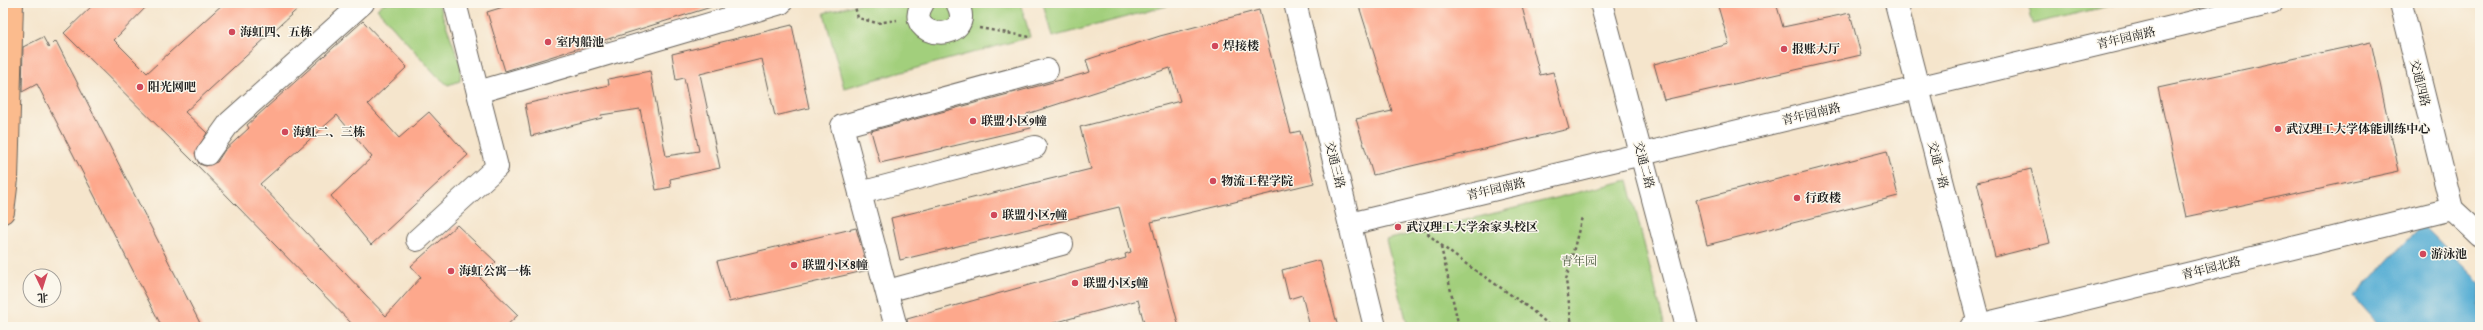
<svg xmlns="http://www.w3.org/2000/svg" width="2483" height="330" viewBox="0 0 2483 330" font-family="Alegreya,'Noto Serif SC',serif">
  <rect width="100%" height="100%" fill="#fbf7ec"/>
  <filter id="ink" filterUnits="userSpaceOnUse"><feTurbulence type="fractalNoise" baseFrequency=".025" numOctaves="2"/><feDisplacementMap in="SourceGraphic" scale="8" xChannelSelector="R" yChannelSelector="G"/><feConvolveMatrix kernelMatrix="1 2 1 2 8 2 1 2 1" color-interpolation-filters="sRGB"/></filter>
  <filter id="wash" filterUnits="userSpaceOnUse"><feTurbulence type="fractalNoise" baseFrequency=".012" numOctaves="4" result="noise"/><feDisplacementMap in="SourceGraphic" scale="16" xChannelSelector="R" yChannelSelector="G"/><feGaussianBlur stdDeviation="0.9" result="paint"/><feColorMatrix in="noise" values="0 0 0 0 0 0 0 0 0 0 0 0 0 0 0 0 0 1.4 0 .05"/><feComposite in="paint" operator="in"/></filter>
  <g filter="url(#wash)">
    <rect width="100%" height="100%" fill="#f5e5cc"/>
    <g fill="#a2cf7c" stroke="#5f764c">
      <path d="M 384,3 L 438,3 L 461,65 L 460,81 L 448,85 L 437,76 L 377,9 Z"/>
      <path d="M 861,3 L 1021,3 L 1030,37 L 844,88 L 824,13 Z"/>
      <path d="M 1043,3 L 1178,3 L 1052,37 Z"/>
      <path d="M 2028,3 L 2121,3 L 2033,24 Z"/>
      <path d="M 1628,180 L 1665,327 L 1408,327 L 1386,240 Z"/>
    </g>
    <path fill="#57aed4" stroke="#3a6578" d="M 2422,225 L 2480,283 L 2480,327 L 2381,327 L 2354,297 Z"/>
    <g id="blocks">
      <g fill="#fda88c">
        <path d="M 95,3 L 150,3 L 114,40 L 147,73 L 224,3 L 304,3 L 185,112 L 207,133 L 195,153 L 199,164 L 206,166 L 217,162 L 224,151 L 249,128 L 247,125 L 363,21 L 407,67 L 368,104 L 399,138 L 429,112 L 468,155 L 371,245 L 331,196 L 372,157 L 337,115 L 260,184 L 386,316 L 421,277 L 411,266 L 457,225 L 496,262 L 480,278 L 518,315 L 505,327 L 355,327 L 194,162 L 64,33 Z"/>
        <path d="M 516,3 L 711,3 L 711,7 L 505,71 L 487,12 Z"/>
        <path d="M 1358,3 L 1521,3 L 1540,75 L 1553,72 L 1569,129 L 1373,175 L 1356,119 L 1392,111 Z"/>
        <path d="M 1717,3 L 1776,3 L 1783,27 L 1850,13 L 1861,55 L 1664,100 L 1654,64 L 1729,44 Z"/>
        <path d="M 1259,10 L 1291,133 L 1300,131 L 1314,183 L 1151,222 L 1179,327 L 1145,327 L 1138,300 L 1039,327 L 908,327 L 907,319 L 1126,258 L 1125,254 L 1131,252 L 1119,207 L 900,260 L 891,218 L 1091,169 L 1080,127 L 1180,101 L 1170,68 L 1027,114 L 1031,128 L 880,163 L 871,131 L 1090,72 L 1086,60 L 1160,36 Z"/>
        <path d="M 792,25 L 809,108 L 775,116 L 762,59 L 700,74 L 720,168 L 670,179 L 671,187 L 656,190 L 640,109 L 601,115 L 602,118 L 531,136 L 525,104 L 609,85 L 608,79 L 650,71 L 666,156 L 699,151 L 684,78 L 676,80 L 672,54 Z"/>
        <path d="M 43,37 L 49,48 L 56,41 L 202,327 L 162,327 L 37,84 L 22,92 L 23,47 Z"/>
        <path d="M 2371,42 L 2399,171 L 2186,217 L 2158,88 Z"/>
        <path d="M 1887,151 L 1898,196 L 1707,245 L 1696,200 Z"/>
        <path d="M 2031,169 L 2050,243 L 1995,257 L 1977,182 Z"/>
        <path d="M 856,228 L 868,270 L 729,302 L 717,261 Z"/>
        <path d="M 1320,260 L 1338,327 L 1310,327 L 1302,295 L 1289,299 L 1282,270 Z"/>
      </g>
    </g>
  </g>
  <g filter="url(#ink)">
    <use href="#blocks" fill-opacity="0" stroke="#68625a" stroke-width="1"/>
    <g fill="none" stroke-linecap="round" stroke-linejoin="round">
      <g stroke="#68625a" stroke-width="24">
        <g id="minor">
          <path d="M 923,3 C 899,40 979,45 957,3"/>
          <path d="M 1295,3 L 1375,327"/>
          <path d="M 1601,3 L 1687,327"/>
          <path d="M 1896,3 L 1980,327"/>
          <path d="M 2401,3 L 2452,209"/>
          <path d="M 478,92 L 781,3"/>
          <path d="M 207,154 L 230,122 L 363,3"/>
          <path d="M 860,193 L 1035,147"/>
          <path d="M 2452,209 L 2480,235"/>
          <path d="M 1350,224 L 2272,3"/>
          <path d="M 417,240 L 497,167 L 455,3"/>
          <path d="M 887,291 L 1062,244"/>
          <path d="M 896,327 L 842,126 L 1047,70"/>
          <path d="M 1971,327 L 2452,209"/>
        </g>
      </g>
      <g stroke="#68625a" stroke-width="24">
        <path id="highway" d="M 3,212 L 7,179 L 12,3"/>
      </g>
      <g stroke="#68625a" stroke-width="2.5" stroke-dasharray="3 3" stroke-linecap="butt">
        <path d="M 854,3 L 858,18 L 877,23 L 897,20"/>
        <path d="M 979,28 L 1030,37"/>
        <path d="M 1423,229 C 1462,267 1512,290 1551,327"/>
        <path d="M 1441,247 L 1459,327"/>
        <path d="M 1572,327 L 1566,280 L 1582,217"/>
      </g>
      <use href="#minor" stroke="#fff" stroke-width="22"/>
      <use href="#highway" stroke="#fbbb8d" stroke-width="22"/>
    </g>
  </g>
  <g fill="#d1495b" stroke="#fbf7ec" stroke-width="1.5">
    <circle cx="232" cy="32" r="4"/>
    <circle cx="548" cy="42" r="4"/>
    <circle cx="1215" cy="46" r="4"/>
    <circle cx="1784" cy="49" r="4"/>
    <circle cx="140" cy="87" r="4"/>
    <circle cx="973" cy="121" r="4"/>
    <circle cx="2278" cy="129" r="4"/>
    <circle cx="285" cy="132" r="4"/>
    <circle cx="1213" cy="181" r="4"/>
    <circle cx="1797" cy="198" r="4"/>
    <circle cx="994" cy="215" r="4"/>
    <circle cx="1398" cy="227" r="4"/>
    <circle cx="2423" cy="254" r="4"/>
    <circle cx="794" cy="265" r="4"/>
    <circle cx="451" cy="271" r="4"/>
    <circle cx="1075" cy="283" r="4"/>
  </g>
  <g text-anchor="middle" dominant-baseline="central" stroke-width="3" stroke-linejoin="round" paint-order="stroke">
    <g font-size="12" font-weight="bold" fill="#1c1c1c" stroke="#fbf7ec" text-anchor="start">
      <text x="240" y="32">海虹四、五栋</text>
      <text x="556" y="42">室内船池</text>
      <text x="1223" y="46">焊接楼</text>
      <text x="1792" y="49">报账大厅</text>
      <text x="148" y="87">阳光网吧</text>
      <text x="981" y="121">联盟小区9幢</text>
      <text x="2286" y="129">武汉理工大学体能训练中心</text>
      <text x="293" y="132">海虹二、三栋</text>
      <text x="1221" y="181">物流工程学院</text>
      <text x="1805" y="198">行政楼</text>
      <text x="1002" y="215">联盟小区7幢</text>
      <text x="1406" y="227">武汉理工大学余家头校区</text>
      <text x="2431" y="254">游泳池</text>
      <text x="802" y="265">联盟小区8幢</text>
      <text x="459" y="271">海虹公寓一栋</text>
      <text x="1083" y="283">联盟小区5幢</text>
    </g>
    <g font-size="12" fill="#1c1c1c" stroke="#fbf7ec">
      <text transform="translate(2126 38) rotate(-13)">青年园南路</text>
      <text transform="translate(2420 83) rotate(76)">交通四路</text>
      <text transform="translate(1811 114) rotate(-13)">青年园南路</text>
      <text transform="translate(1335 165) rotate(76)">交通三路</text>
      <text transform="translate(1644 165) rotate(75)">交通二路</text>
      <text transform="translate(1938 165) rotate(75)">交通一路</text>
      <text transform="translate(1496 189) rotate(-13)">青年园南路</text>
      <text transform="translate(2211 268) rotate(-14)">青年园北路</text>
    </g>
    <g font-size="12" fill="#4b5b3e" stroke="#fbf7ec">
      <text x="1579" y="261">青年园</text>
    </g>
  </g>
  <rect width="2483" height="330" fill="none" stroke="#fbf7ec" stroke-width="16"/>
  <g transform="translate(42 288) rotate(176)"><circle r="19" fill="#fbf7ec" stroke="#a29f99"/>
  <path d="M0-3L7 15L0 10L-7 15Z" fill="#d1495b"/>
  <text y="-6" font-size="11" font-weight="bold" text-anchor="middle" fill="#1c1c1c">北</text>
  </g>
</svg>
